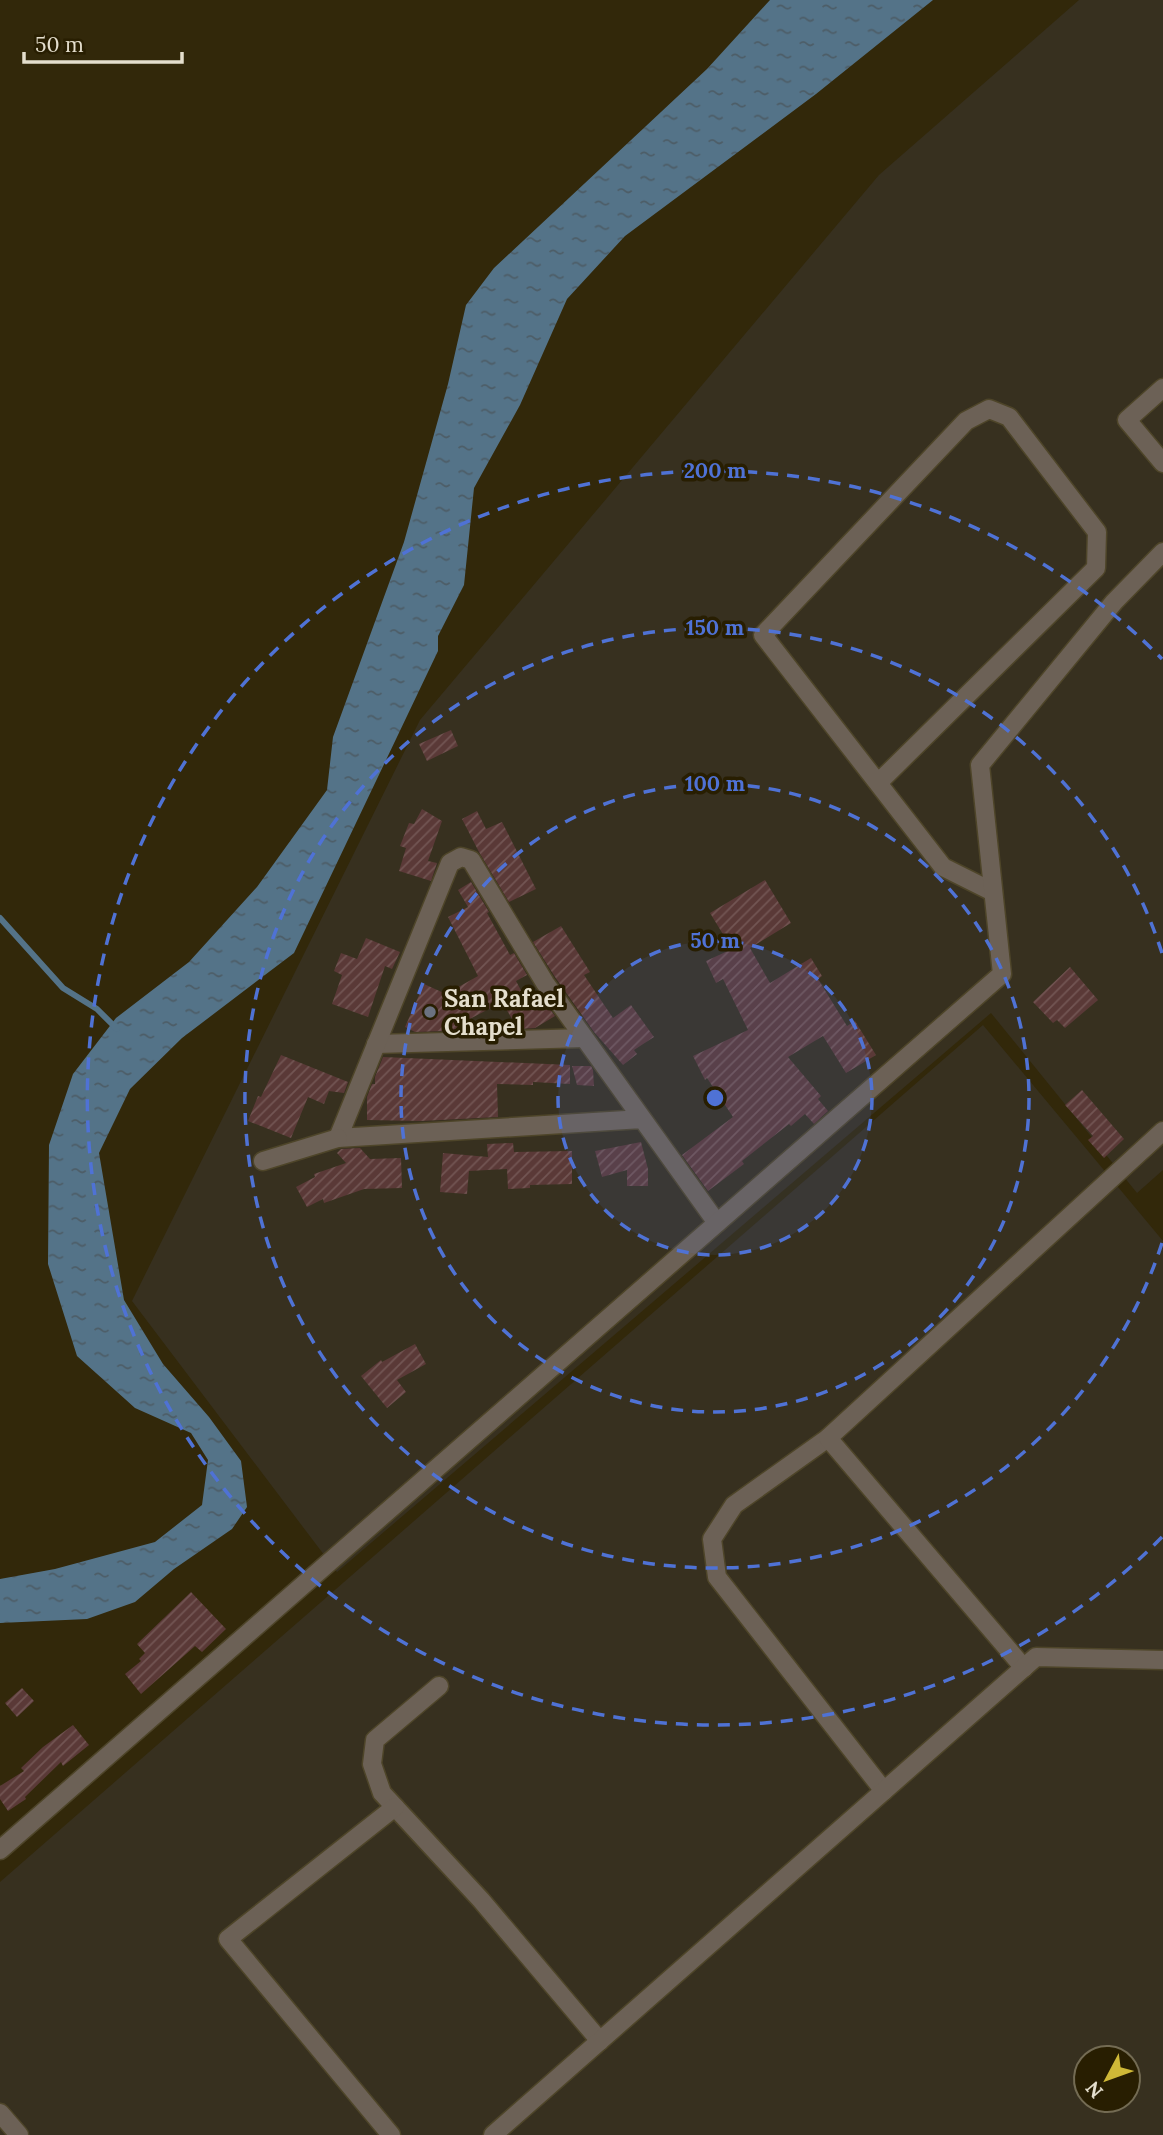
<svg xmlns="http://www.w3.org/2000/svg" width="1163" height="2135" viewBox="0 0 1163 2135" font-family="Lora,serif">
  <defs>
    <pattern id="water-ripples" width="26" height="14" patternUnits="userSpaceOnUse" patternTransform="scale(1.75)"><rect width="26" height="14" fill="#547388"/><path d="M2 4q2-2 4 0t4 0M15 11q2-2 4 0t4 0" fill="none" stroke="#4d5d67"/></pattern>
    <pattern id="building-hatch" width="6" height="6" patternUnits="userSpaceOnUse" patternTransform="scale(1.75)"><rect width="6" height="6" fill="#5a3937"/><path d="M-1 1l2-2M0 6l6-6M5 7l2-2" fill="none" stroke="#725553"/></pattern>
  </defs>
  <rect width="100%" height="100%" fill="#32280a"/>
  <g fill="#37301f" fill-rule="evenodd">
    <path d="M 1079,0 L 1163,0 L 1163,1170 L 1137,1193 L 991,1013 L 337,1572 L 132,1301 L 420,720 L 879,175 Z"/>
    <path d="M 983,1025 L 1163,1241 L 1163,2135 L 0,2135 L 0,1882 ZM 1086,2058 L 1128,2058 L 1128,2100 L 1086,2100 Z"/>
  </g>
  <path fill="url(#water-ripples)" d="M 770,0 L 933,0 L 816,94 L 625,236 L 567,299 L 520,405 L 474,488 L 464,585 L 438,636 L 438,651 L 294,953 L 182,1038 L 130,1089 L 99,1153 L 124,1300 L 163,1364 L 209,1417 L 241,1461 L 247,1507 L 232,1529 L 174,1569 L 135,1602 L 87,1619 L 0,1623 L 0,1579 L 55,1569 L 155,1542 L 202,1505 L 208,1460 L 191,1433 L 135,1408 L 77,1356 L 48,1264 L 49,1145 L 73,1074 L 116,1018 L 189,962 L 257,887 L 327,790 L 333,737 L 404,542 L 448,384 L 466,305 L 494,268 L 707,69 Z"/>
  <g fill="none" stroke-linecap="round" stroke-linejoin="round">
    <path stroke="#547388" stroke-width="6" d="M 0,918 L 63,988 L 97,1009 L 117,1029"/>
  </g>
  <g fill="url(#building-hatch)">
    <path d="M 451,730 L 458,746 L 427,761 L 419,744 Z"/>
    <path d="M 422,809 L 442,821 L 428,861 L 437,863 L 431,881 L 399,871 L 406,848 L 400,846 L 409,823 L 414,824 Z"/>
    <path d="M 477,811 L 486,829 L 502,822 L 536,889 L 509,902 L 479,852 L 462,819 Z"/>
    <path d="M 765,880 L 791,923 L 750,948 L 770,983 L 811,958 L 822,976 L 818,979 L 847,1026 L 855,1021 L 876,1055 L 846,1073 L 823,1036 L 788,1057 L 821,1096 L 818,1099 L 828,1111 L 814,1124 L 805,1114 L 791,1126 L 789,1124 L 742,1161 L 744,1164 L 708,1191 L 682,1155 L 733,1117 L 707,1078 L 705,1080 L 693,1056 L 748,1030 L 723,979 L 716,983 L 706,961 L 732,949 L 710,913 Z"/>
    <path d="M 471,882 L 489,912 L 487,913 L 510,955 L 514,953 L 527,975 L 516,981 L 531,1009 L 544,1001 L 555,1016 L 535,1028 L 518,1029 L 502,1002 L 466,1021 L 472,1030 L 415,1032 L 405,1027 L 424,984 L 446,994 L 478,976 L 448,917 L 468,907 L 458,890 Z"/>
    <path d="M 561,926 L 590,972 L 584,975 L 613,1018 L 631,1005 L 654,1037 L 634,1050 L 637,1054 L 623,1065 L 594,1032 L 555,977 L 533,942 Z"/>
    <path d="M 366,938 L 400,952 L 392,969 L 385,966 L 368,1017 L 332,1004 L 342,975 L 334,971 L 341,953 L 357,959 Z"/>
    <path d="M 1070,967 L 1098,1000 L 1065,1028 L 1057,1020 L 1053,1023 L 1033,1002 Z"/>
    <path d="M 281,1055 L 348,1082 L 344,1093 L 329,1091 L 324,1104 L 308,1097 L 291,1138 L 248,1121 L 258,1096 L 261,1097 Z"/>
    <path d="M 383,1057 L 570,1065 L 570,1084 L 533,1082 L 533,1085 L 497,1084 L 498,1117 L 421,1121 L 367,1120 L 367,1097 L 372,1084 L 375,1084 L 375,1077 Z"/>
    <path d="M 572,1066 L 591,1066 L 593,1070 L 594,1086 L 577,1085 Z"/>
    <path d="M 1082,1090 L 1124,1139 L 1104,1158 L 1088,1140 L 1093,1136 L 1065,1105 Z"/>
    <path d="M 641,1142 L 648,1169 L 648,1186 L 627,1186 L 627,1170 L 602,1177 L 595,1151 Z"/>
    <path d="M 513,1143 L 514,1152 L 572,1151 L 572,1184 L 530,1185 L 530,1188 L 508,1189 L 507,1169 L 469,1171 L 467,1194 L 440,1192 L 443,1153 L 488,1157 L 487,1144 Z"/>
    <path d="M 360,1148 L 370,1159 L 401,1158 L 402,1188 L 364,1189 L 324,1203 L 323,1199 L 307,1207 L 296,1187 L 315,1177 L 314,1174 L 346,1163 L 337,1153 L 341,1149 Z"/>
    <path d="M 415,1344 L 426,1364 L 397,1380 L 406,1392 L 387,1408 L 361,1376 L 381,1360 L 382,1362 Z"/>
    <path d="M 191,1592 L 226,1629 L 202,1652 L 195,1646 L 141,1694 L 125,1674 L 141,1661 L 139,1659 L 145,1653 L 137,1644 Z"/>
    <path d="M 22,1688 L 34,1701 L 17,1717 L 5,1703 Z"/>
    <path d="M 73,1725 L 89,1745 L 63,1766 L 61,1762 L 25,1797 L 26,1799 L 8,1811 L 0,1799 L 0,1786 L 24,1771 L 21,1768 L 43,1747 Z"/>
  </g>
  <g fill="none" stroke-linecap="round" stroke-linejoin="round">
    <g stroke="#4e4529" stroke-width="21">
      <g id="minor">
        <path d="M 1163,388 L 1127,420 L 1163,463"/>
        <path d="M 878,783 L 1096,568 L 1097,532 L 1009,417 L 989,409 L 966,421 L 763,635 L 943,867 L 993,892"/>
        <path d="M 376,1044 L 584,1038"/>
        <path d="M 642,1119 L 338,1138 L 450,863 L 461,857 L 471,860 L 545,983 L 717,1223"/>
        <path d="M 263,1161 L 338,1138"/>
        <path d="M 828,1438 L 734,1505 L 712,1539 L 717,1577 L 884,1791"/>
        <path d="M 1024,1668 L 828,1438 L 1163,1131"/>
        <path d="M 439,1686 L 375,1740 L 372,1764 L 382,1793 L 481,1900 L 600,2041"/>
        <path d="M 0,1850 L 1002,974 L 980,765 L 1114,602 L 1163,552"/>
        <path d="M 0,2113 L 19,2135"/>
        <path d="M 391,2135 L 228,1939 L 395,1807"/>
        <path d="M 493,2135 L 1036,1657 L 1163,1660"/>
      </g>
    </g>
    <use href="#minor" stroke="#6c6156" stroke-width="18"/>
  </g>
  <circle cx="715" cy="1098" r="157" fill="#4f72d5" fill-opacity=".12"/>
  <g fill="none" stroke="#4f72d5" stroke-width="3.5" stroke-dasharray="12 9">
    <circle cx="715" cy="1098" r="157"/>
    <circle cx="715" cy="1098" r="314"/>
    <path d="M1162 1243A470 470 0 1 1 1162 953"/>
    <path d="M1162 1537A627 627 0 1 1 1162 659"/>
  </g>
  <circle fill="#6b7280" stroke="#281e01" stroke-width="2.5" cx="430" cy="1012" r="7"/>
  <g text-anchor="middle" dominant-baseline="central" stroke-width="7" stroke-linejoin="round" paint-order="stroke">
    <g font-size="24" font-weight="bold" fill="#e4decd" stroke="#281e01" text-anchor="start">
      <text x="444" y="998">San Rafael<tspan x="444" dy="28">Chapel</tspan></text>
    </g>
  </g>
  <circle cx="715" cy="1098" r="10" fill="#4f72d5" stroke="#281e01" stroke-width="3.5"/>
  <g font-size="21" text-anchor="middle" font-weight="bold" fill="#4f72d5" stroke="#281e01" stroke-width="7" stroke-linejoin="round" paint-order="stroke">
    <text x="715" y="478">200 m</text>
    <text x="715" y="635">150 m</text>
    <text x="715" y="791">100 m</text>
    <text x="715" y="948">50 m</text>
  </g>
  <g transform="translate(1107 2079) rotate(229)"><circle r="33" fill="#281e01" stroke="#736b53" stroke-width="2"/>
  <path d="M0-5L12 26L0 18L-12 26Z" fill="#cfb837"/>
  <text y="-10" font-size="19" font-weight="bold" text-anchor="middle" fill="#e4decd">N</text>
  </g>
  <path d="M24 52v10h158v-10" fill="none" stroke="#e4decd" stroke-width="3.5"/>
  <text x="35" y="52" font-size="21" fill="#e4decd" stroke="#281e01" stroke-width="5" paint-order="stroke">50 m</text>
</svg>
